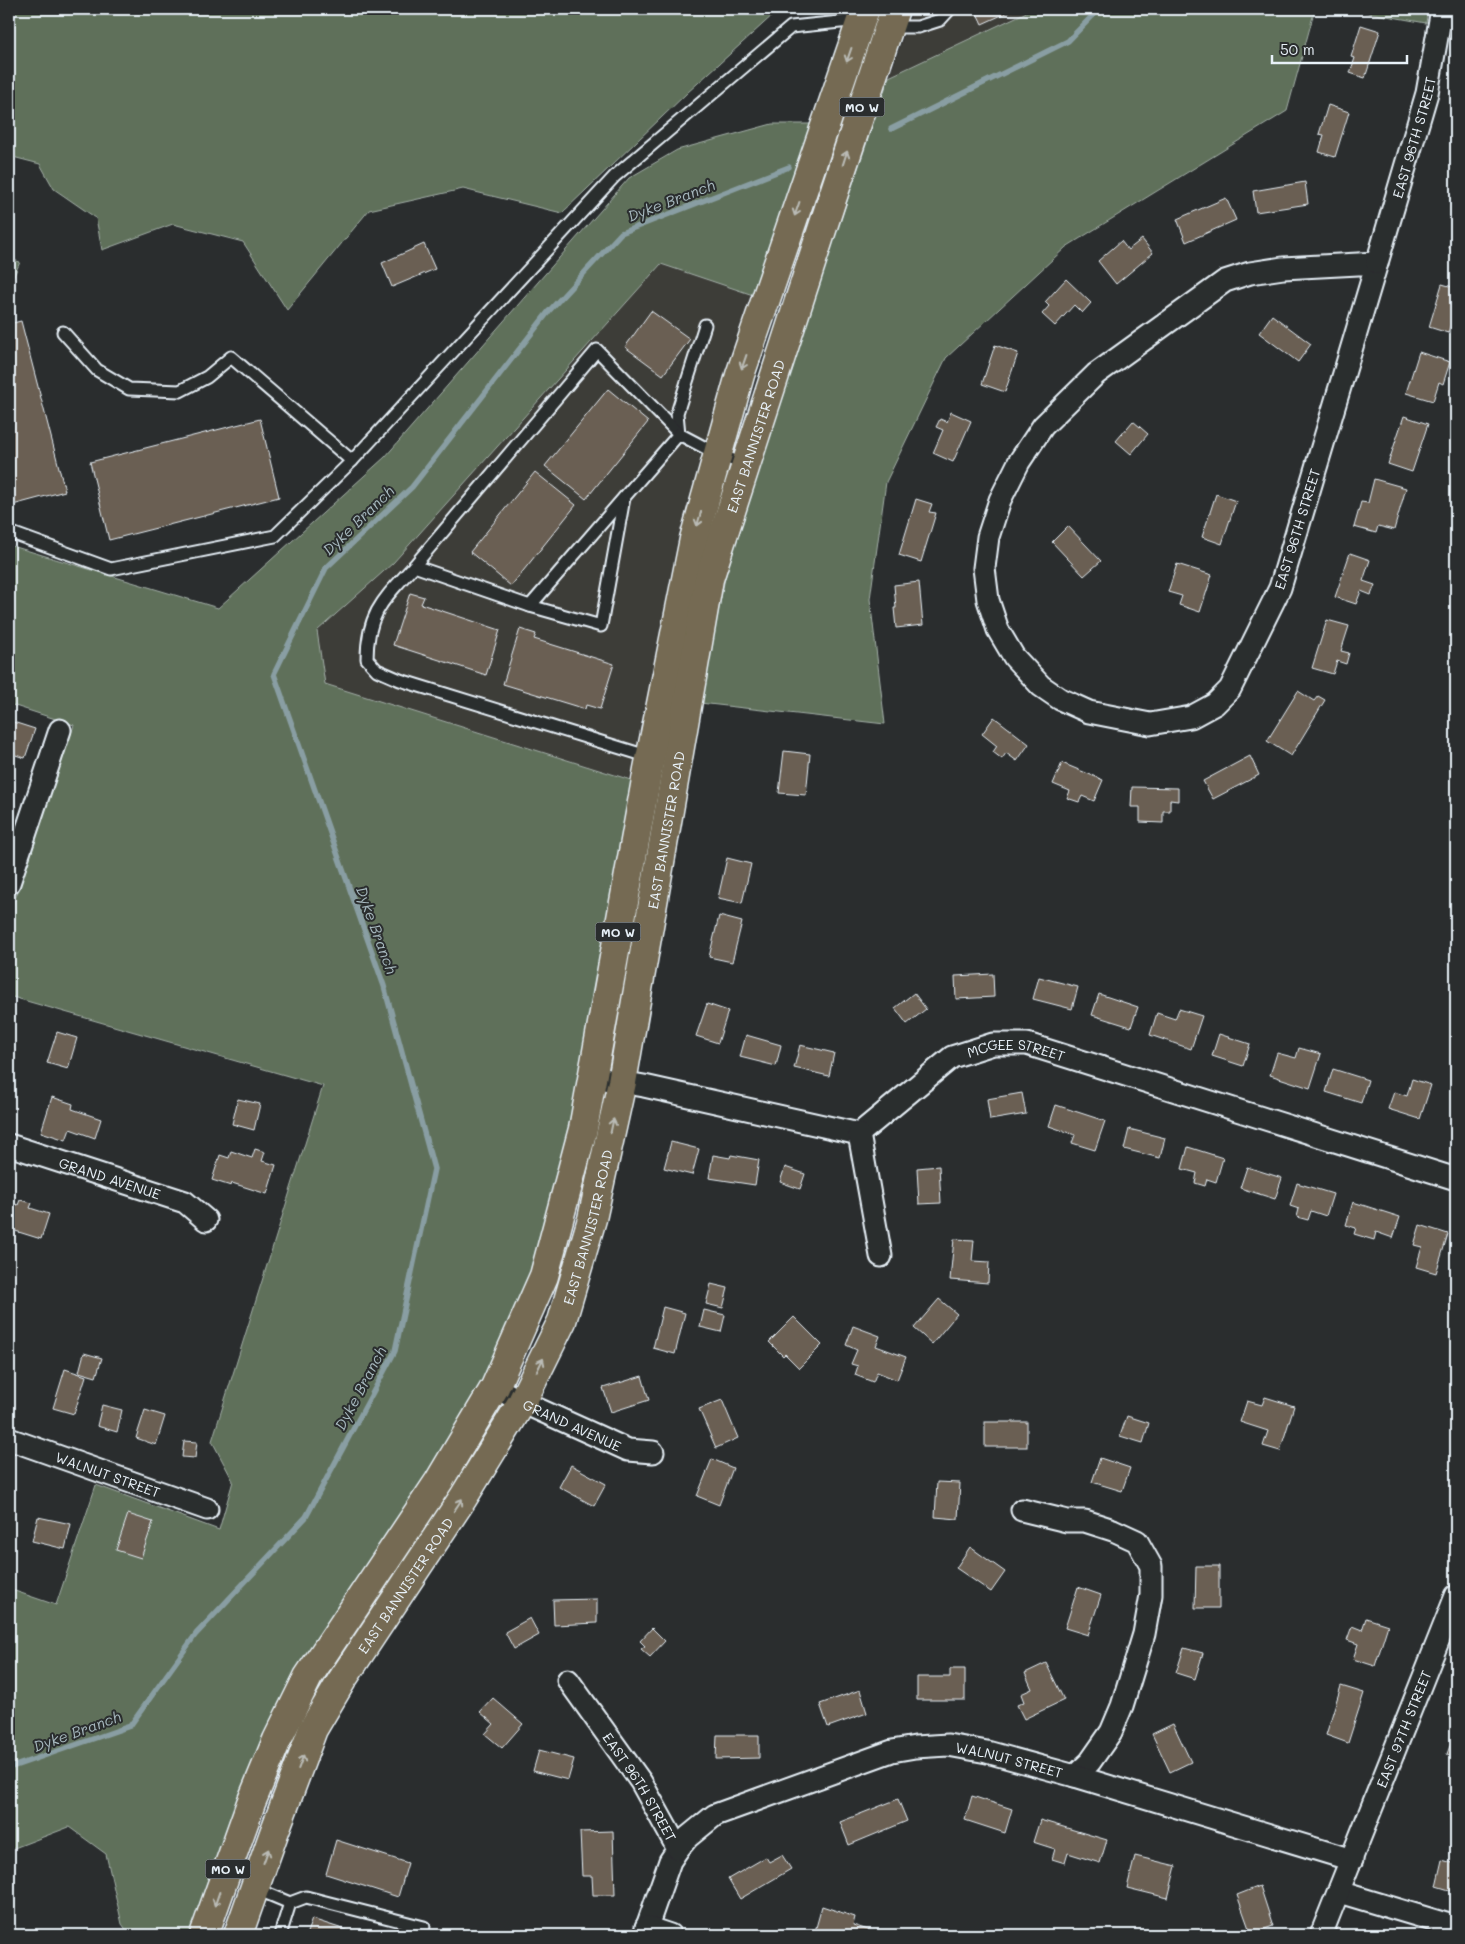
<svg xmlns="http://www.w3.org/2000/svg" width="1465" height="1944" viewBox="0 0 1465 1944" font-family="Mali,sans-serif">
  <rect width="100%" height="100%" fill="#2a2d2e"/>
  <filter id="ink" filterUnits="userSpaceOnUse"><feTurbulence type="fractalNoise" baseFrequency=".02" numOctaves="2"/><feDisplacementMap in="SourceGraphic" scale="10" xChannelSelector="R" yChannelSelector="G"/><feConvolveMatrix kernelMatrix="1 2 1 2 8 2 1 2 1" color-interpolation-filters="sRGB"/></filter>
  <g filter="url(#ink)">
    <g fill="#3e3c39">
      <path d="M 913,9 L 1033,9 L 889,77 Z"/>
      <path d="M 661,264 L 756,296 L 634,781 L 324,684 L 317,631 L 393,563 Z"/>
    </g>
    <g fill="#5f705a" stroke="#a4b0a9">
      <path d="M 9,9 L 788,9 L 774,14 L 687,93 L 562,213 L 463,189 L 369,210 L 287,310 L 243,242 L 173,224 L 102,250 L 96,218 L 54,189 L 40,164 L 9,156 Z"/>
      <path d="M 1033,9 L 1315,9 L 1287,111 L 1066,247 L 946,358 L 886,482 L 870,599 L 885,724 L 700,703 L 725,578 L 763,449 L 889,77 Z"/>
      <path d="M 1347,9 L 1428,9 L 1426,23 Z"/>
      <path d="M 772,124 L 817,124 L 756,296 L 661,264 L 393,563 L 317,631 L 325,684 L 634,781 L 570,1140 L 527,1290 L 495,1360 L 448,1445 L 398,1523 L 191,1935 L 130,1935 L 122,1924 L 106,1854 L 69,1827 L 9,1850 L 9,1589 L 56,1605 L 96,1485 L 219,1530 L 233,1481 L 212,1441 L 323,1086 L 9,996 L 9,917 L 74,725 L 9,704 L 9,545 L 218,608 L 385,457 L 629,178 L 677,150 Z"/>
      <path d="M 9,259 L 20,262 L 9,287 Z"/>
    </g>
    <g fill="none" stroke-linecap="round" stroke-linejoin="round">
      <g stroke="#899ea3" stroke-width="5.5">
        <path d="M 891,129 L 1068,41 L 1099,9"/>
        <path d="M 9,1768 L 130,1726 L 196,1634 L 306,1517 L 395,1351 L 434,1169 L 384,986 L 274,674 L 326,568 L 412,487 L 549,311 L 621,233 L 789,167"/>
      </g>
    </g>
    <g fill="#6b5f52" stroke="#e8f1f8">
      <path d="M 975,9 L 1013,9 L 1013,10 L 982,24 Z"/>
      <path d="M 1361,25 L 1380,31 L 1365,78 L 1350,73 L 1355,58 L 1351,57 Z"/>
      <path d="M 1328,105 L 1349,112 L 1335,157 L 1319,152 L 1324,135 L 1319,134 Z"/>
      <path d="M 1305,182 L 1308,204 L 1256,212 L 1253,191 Z"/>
      <path d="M 1226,198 L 1236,220 L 1186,242 L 1177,219 Z"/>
      <path d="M 1456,225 L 1456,250 L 1449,248 Z"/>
      <path d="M 1142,239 L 1153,253 L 1116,284 L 1098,261 L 1121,241 L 1128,250 Z"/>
      <path d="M 424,244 L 435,269 L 392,287 L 382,263 Z"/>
      <path d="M 1066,279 L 1091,303 L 1082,313 L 1074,305 L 1055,326 L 1042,314 L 1049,306 L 1045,302 Z"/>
      <path d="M 1442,284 L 1456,288 L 1456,315 L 1454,314 L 1448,333 L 1429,327 Z"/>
      <path d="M 651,311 L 690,339 L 663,375 L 625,347 Z"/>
      <path d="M 1272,315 L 1311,344 L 1298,362 L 1259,333 Z"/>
      <path d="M 21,321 L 65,491 L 9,506 L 9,324 Z"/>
      <path d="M 995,345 L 1018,353 L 1005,392 L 982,384 Z"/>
      <path d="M 1419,352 L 1450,362 L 1443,384 L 1439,382 L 1433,401 L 1406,393 Z"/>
      <path d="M 608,389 L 648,422 L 586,499 L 545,466 Z"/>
      <path d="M 951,412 L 971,421 L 953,462 L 933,453 L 943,430 L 936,427 L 940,419 L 947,422 Z"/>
      <path d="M 1404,416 L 1428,424 L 1412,472 L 1388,464 Z"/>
      <path d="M 260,419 L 279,497 L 109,540 L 90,462 Z"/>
      <path d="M 1133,421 L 1148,434 L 1131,454 L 1116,441 Z"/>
      <path d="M 535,472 L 576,505 L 511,586 L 470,552 Z"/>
      <path d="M 1374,479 L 1406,488 L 1394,530 L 1378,526 L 1376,533 L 1354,527 L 1361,502 L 1368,503 Z"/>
      <path d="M 1216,494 L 1236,501 L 1222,544 L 1202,537 Z"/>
      <path d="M 916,499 L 932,504 L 929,512 L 936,513 L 921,562 L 899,555 Z"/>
      <path d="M 1068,526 L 1101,561 L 1084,576 L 1052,542 Z"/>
      <path d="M 1350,553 L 1370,560 L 1363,581 L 1375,585 L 1371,595 L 1361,591 L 1356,604 L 1335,597 Z"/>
      <path d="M 1177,564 L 1212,575 L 1200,612 L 1179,605 L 1182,596 L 1168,592 Z"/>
      <path d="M 919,582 L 923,625 L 896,628 L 894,608 L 896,608 L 894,585 Z"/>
      <path d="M 410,593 L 424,597 L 421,604 L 500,630 L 486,675 L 393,645 Z"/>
      <path d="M 1327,620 L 1349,626 L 1341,651 L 1349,653 L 1346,664 L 1337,661 L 1333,674 L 1312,668 Z"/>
      <path d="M 520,629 L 536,634 L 534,639 L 614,664 L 600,709 L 586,705 L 585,709 L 503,684 Z"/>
      <path d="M 1298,691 L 1314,701 L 1318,696 L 1325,700 L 1291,756 L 1267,741 Z"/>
      <path d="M 994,717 L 1029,744 L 1017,761 L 1006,753 L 1002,759 L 993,752 L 997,746 L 982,734 Z"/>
      <path d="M 10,721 L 35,729 L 25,758 L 9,753 Z"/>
      <path d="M 784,751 L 810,754 L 806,795 L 779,793 Z"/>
      <path d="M 1250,756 L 1259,775 L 1213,799 L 1203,781 Z"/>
      <path d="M 1062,763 L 1103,780 L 1094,801 L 1082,796 L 1079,802 L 1067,798 L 1070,791 L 1053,784 Z"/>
      <path d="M 1132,787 L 1178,788 L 1178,801 L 1170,800 L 1170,811 L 1163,811 L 1163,823 L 1140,822 L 1140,807 L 1131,807 Z"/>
      <path d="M 727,858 L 751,864 L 742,903 L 718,898 Z"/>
      <path d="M 719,916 L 742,922 L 732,962 L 709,957 Z"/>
      <path d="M 993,974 L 994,997 L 956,999 L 955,976 Z"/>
      <path d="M 1039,977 L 1078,987 L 1072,1009 L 1033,999 Z"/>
      <path d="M 914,993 L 926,1009 L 907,1024 L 895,1008 Z"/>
      <path d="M 1099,994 L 1138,1007 L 1131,1027 L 1092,1015 Z"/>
      <path d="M 707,1004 L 728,1011 L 718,1043 L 696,1036 Z"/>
      <path d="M 1179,1009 L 1202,1016 L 1191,1049 L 1150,1035 L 1157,1013 L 1175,1019 Z"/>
      <path d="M 57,1032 L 77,1038 L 68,1069 L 47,1063 Z"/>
      <path d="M 1219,1034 L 1250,1044 L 1243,1066 L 1212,1056 Z"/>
      <path d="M 746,1035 L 781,1045 L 776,1066 L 740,1057 Z"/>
      <path d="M 800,1045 L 834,1053 L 829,1076 L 794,1068 Z"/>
      <path d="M 1299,1048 L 1321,1054 L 1310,1088 L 1270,1075 L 1277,1053 L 1296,1058 Z"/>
      <path d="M 1333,1069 L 1368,1080 L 1361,1103 L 1326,1092 Z"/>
      <path d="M 1412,1079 L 1431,1085 L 1420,1119 L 1388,1109 L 1394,1092 L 1407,1096 Z"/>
      <path d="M 1022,1093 L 1026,1114 L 990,1120 L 987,1099 Z"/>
      <path d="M 52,1097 L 73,1104 L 72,1109 L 101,1119 L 95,1138 L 70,1129 L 66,1140 L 41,1132 Z"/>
      <path d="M 238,1099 L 260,1104 L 254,1130 L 232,1124 Z"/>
      <path d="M 1056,1105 L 1105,1121 L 1095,1150 L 1072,1143 L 1075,1135 L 1049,1126 Z"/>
      <path d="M 1129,1129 L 1165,1138 L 1160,1158 L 1124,1149 Z"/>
      <path d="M 671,1142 L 699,1149 L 692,1175 L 664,1168 Z"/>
      <path d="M 1188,1147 L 1223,1158 L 1216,1182 L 1207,1179 L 1205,1186 L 1195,1183 L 1197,1173 L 1182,1169 Z"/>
      <path d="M 255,1149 L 265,1152 L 262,1161 L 276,1165 L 267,1194 L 232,1183 L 231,1186 L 212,1180 L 220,1155 L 229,1158 L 231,1151 L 252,1158 Z"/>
      <path d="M 713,1155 L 730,1158 L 731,1155 L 759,1160 L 755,1185 L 709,1178 Z"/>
      <path d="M 939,1166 L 941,1203 L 919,1204 L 917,1168 Z"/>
      <path d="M 785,1167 L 805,1174 L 800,1189 L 780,1182 Z"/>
      <path d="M 1247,1167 L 1282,1178 L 1275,1199 L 1240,1188 Z"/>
      <path d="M 1297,1183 L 1333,1194 L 1326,1216 L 1311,1211 L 1308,1220 L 1297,1217 L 1299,1209 L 1290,1206 Z"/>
      <path d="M 20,1200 L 32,1203 L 30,1208 L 49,1214 L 41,1239 L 9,1229 L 9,1202 L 18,1205 Z"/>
      <path d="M 1353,1202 L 1400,1217 L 1393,1238 L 1376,1232 L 1374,1240 L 1354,1234 L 1356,1228 L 1346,1225 Z"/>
      <path d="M 1420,1225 L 1448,1234 L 1436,1273 L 1416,1267 L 1422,1247 L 1414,1245 Z"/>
      <path d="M 954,1239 L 974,1240 L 972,1261 L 989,1262 L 988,1283 L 950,1280 Z"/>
      <path d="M 711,1284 L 728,1288 L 723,1308 L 706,1304 Z"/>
      <path d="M 939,1299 L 957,1314 L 932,1344 L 914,1328 Z"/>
      <path d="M 663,1307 L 685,1313 L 675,1354 L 653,1348 Z"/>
      <path d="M 704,1310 L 725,1315 L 721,1332 L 700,1327 Z"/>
      <path d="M 794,1317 L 822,1345 L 799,1368 L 785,1354 L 783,1356 L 769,1342 Z"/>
      <path d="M 853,1326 L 880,1336 L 876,1346 L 906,1357 L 897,1380 L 877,1372 L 873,1382 L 855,1375 L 858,1366 L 851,1364 L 857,1350 L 846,1345 Z"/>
      <path d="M 84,1353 L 102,1358 L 96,1377 L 79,1372 Z"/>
      <path d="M 65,1369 L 86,1376 L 74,1414 L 53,1408 Z"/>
      <path d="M 642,1376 L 649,1400 L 611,1412 L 603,1388 Z"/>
      <path d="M 1265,1397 L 1294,1406 L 1280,1451 L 1263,1446 L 1268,1431 L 1240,1422 L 1247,1401 L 1262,1405 Z"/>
      <path d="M 722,1400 L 738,1438 L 716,1448 L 699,1409 Z"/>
      <path d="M 102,1405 L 122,1410 L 117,1432 L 97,1426 Z"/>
      <path d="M 145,1410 L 165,1416 L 156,1445 L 136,1438 Z"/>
      <path d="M 1127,1416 L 1149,1423 L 1143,1443 L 1120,1436 Z"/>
      <rect x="985" y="1422" width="42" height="25"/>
      <path d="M 184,1441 L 197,1442 L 195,1458 L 182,1457 Z"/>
      <path d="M 1100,1458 L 1130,1468 L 1122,1491 L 1092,1482 Z"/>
      <path d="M 712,1459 L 733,1468 L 719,1505 L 697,1496 Z"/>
      <path d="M 571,1465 L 606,1484 L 594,1506 L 559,1487 Z"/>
      <path d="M 937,1482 L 960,1483 L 958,1519 L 935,1517 Z"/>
      <path d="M 128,1514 L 153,1522 L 141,1558 L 116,1550 Z"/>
      <path d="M 38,1517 L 71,1524 L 65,1549 L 32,1541 Z"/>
      <path d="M 970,1547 L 1005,1572 L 991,1592 L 956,1568 Z"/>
      <path d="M 1196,1566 L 1219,1566 L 1219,1608 L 1195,1608 Z"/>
      <path d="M 1078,1587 L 1101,1595 L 1088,1635 L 1065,1628 Z"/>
      <path d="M 597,1599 L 597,1623 L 554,1625 L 553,1600 Z"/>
      <path d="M 530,1618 L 539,1635 L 514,1649 L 505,1632 Z"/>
      <path d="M 1366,1618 L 1388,1625 L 1375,1666 L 1353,1659 L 1358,1644 L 1347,1640 L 1352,1626 L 1362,1630 Z"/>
      <path d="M 652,1628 L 665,1641 L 650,1657 L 641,1649 L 645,1646 L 640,1641 Z"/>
      <path d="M 1184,1648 L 1203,1653 L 1195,1679 L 1176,1673 Z"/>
      <path d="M 1046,1663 L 1064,1700 L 1024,1719 L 1017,1705 L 1024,1702 L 1021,1694 L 1032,1689 L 1025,1673 Z"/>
      <path d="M 950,1669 L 965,1669 L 965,1700 L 917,1700 L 917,1677 L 950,1677 Z"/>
      <path d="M 1341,1686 L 1364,1693 L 1348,1743 L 1326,1735 Z"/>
      <path d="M 860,1690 L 867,1713 L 828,1727 L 820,1704 Z"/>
      <path d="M 493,1698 L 523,1724 L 502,1748 L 485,1734 L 494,1724 L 480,1712 Z"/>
      <path d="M 1173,1724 L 1191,1762 L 1170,1772 L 1152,1734 Z"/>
      <path d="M 1455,1732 L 1456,1732 L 1456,1757 L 1447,1754 Z"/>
      <path d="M 717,1735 L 759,1735 L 759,1758 L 716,1759 Z"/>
      <path d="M 539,1750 L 574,1759 L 568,1780 L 533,1771 Z"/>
      <path d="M 972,1796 L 1012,1809 L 1005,1833 L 965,1820 Z"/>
      <path d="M 898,1799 L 907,1821 L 849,1845 L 840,1822 Z"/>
      <path d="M 1040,1820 L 1107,1840 L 1100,1863 L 1068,1853 L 1065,1863 L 1052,1859 L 1055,1849 L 1033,1842 Z"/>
      <path d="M 613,1831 L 615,1895 L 593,1895 L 592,1876 L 582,1876 L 580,1832 Z"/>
      <path d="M 336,1840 L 408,1863 L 398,1897 L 326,1874 Z"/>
      <path d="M 782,1855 L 791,1869 L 740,1899 L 728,1879 L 766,1857 L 769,1862 Z"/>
      <path d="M 1135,1856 L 1176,1866 L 1168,1898 L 1127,1888 Z"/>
      <path d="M 1442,1860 L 1456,1864 L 1456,1892 L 1436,1886 Z"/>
      <path d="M 1260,1886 L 1273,1926 L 1251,1934 L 1237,1895 Z"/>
      <path d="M 822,1906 L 855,1917 L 853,1925 L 871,1931 L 869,1935 L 814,1935 Z"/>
      <path d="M 312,1919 L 361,1935 L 306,1935 Z"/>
    </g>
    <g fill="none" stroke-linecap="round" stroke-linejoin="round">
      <g stroke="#e8f1f8" stroke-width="15">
        <g id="service">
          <path d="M 890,27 L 918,27 L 940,20 L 950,9"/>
          <path d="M 63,332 L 97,370 L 129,389 L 180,391 L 207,377 L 231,357 L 352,461"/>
          <path d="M 679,434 L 677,413 L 705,325"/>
          <path d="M 9,532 L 111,569 L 275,536 L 352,461 L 615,176 L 791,27 L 860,20"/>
          <path d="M 414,566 L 597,350 L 679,434"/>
          <path d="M 530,606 L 601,626 L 624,498"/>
          <path d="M 650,757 L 400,680 L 377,670 L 367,659 C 367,612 385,598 414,566 L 530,606 L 679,434 L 717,454 L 746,465"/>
          <path d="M 254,1888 L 290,1903"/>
          <path d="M 280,1935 L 290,1903 L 306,1897 L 424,1927"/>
        </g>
      </g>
      <g stroke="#e8f1f8" stroke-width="25">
        <g id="minor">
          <path d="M 1377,263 L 1280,588 L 1230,689 L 1215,704 L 1191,717 L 1150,724 L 1089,712 L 1060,699 L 1041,686 L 1014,657 L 998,630 L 988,600 L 984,568 L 988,537 L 1000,500 L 1019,462 L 1043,426 L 1096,374 L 1225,281 L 1250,273 L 1283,268 Z"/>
          <path id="s1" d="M 1377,263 L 1427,93 L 1442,9"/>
          <path d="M 9,883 L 60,730"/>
          <path id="s2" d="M 592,1077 L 644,1086 L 859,1134 L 952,1057 L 993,1044 L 1027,1044 L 1456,1179"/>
          <path d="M 859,1134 L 881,1256"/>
          <path id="s3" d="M 9,1145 L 185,1202 L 206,1220"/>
          <path id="s4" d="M 495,1387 L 522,1402 L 628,1450 L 653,1452"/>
          <path id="s5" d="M 9,1439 L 207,1509"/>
          <path d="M 1022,1510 L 1067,1521 L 1085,1521 L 1113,1530 L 1137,1541 L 1151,1566 L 1151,1595 L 1144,1634 L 1122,1706 L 1111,1732 L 1090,1762 L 1075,1776"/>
          <path id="s6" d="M 568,1680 L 641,1782 L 678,1849 L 670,1861 L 644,1935"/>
          <path id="s7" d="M 678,1849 L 688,1837 L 715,1815 L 892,1751 L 915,1747 L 948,1745 L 987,1752 L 1075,1776 L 1352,1860"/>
          <path d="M 1339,1892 L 1456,1927"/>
          <path d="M 646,1927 L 670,1935"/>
          <path id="s8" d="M 1321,1935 L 1456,1596"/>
        </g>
      </g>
      <g stroke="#e8f1f8" stroke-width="31">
        <g id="primary">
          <path d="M 204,1935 L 251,1803 L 277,1740 L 308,1677 L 439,1481 L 495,1387 L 544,1276 L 583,1129 L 648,769 L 694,539 L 740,375 L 865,9"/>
          <path id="s9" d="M 238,1935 L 274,1833 L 313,1729 L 342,1680 L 463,1498 L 522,1402 L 562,1321 L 592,1219 L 622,1082 L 709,579 L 830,205 L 895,9"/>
        </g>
      </g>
      <use href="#service" stroke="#2a2d2e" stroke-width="11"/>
      <use href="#minor" stroke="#2a2d2e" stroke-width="21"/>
      <use href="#primary" stroke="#746b52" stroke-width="28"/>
    </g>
    <defs><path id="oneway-shaft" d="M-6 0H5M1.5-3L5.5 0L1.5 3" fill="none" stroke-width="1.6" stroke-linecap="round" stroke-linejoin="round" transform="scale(1.25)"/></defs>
    <g stroke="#babbb6">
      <use href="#oneway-shaft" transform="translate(849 55) rotate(109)"/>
      <use href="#oneway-shaft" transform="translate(845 158) rotate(-72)"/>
      <use href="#oneway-shaft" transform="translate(797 209) rotate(109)"/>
      <use href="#oneway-shaft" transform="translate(744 362) rotate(109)"/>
      <use href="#oneway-shaft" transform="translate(699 519) rotate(106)"/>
      <use href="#oneway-shaft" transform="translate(612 1126) rotate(-78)"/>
      <use href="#oneway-shaft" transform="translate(540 1365) rotate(-64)"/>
      <use href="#oneway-shaft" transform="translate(458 1505) rotate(-56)"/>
      <use href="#oneway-shaft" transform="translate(301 1762) rotate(-69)"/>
      <use href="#oneway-shaft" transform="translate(266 1856) rotate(-70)"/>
      <use href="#oneway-shaft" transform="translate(217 1899) rotate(109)"/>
    </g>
  </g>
  <g text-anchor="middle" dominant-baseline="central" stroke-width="4" stroke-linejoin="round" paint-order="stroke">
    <g fill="#2a2d2e" stroke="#afb6bb" stroke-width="1">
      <rect x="839.5" y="97.5" width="45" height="19" rx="4"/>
      <rect x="595.5" y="922.5" width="45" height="19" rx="4"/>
      <rect x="205.5" y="1859.5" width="45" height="19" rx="4"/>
    </g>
    <g font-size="12" font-weight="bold" fill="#e8f1f8">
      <text x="862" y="107">MO W</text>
      <text x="618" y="932">MO W</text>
      <text x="228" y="1869">MO W</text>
    </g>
    <g font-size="14" fill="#e8f1f8" stroke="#2a2d2e">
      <text stroke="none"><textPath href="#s1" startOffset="131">EAST 96TH STREET</textPath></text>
      <text stroke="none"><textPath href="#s9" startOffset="1605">EAST BANNISTER ROAD</textPath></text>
      <text transform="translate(1297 529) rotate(-73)">EAST 96TH STREET</text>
      <text stroke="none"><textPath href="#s9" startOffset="1200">EAST BANNISTER ROAD</textPath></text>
      <text stroke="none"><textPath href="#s2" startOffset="460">MCGEE STREET</textPath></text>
      <text stroke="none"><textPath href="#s3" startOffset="106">GRAND AVENUE</textPath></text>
      <text stroke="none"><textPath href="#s9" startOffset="795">EAST BANNISTER ROAD</textPath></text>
      <text stroke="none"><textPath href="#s4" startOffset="86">GRAND AVENUE</textPath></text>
      <text stroke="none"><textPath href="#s5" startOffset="105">WALNUT STREET</textPath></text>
      <text stroke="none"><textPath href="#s9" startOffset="390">EAST BANNISTER ROAD</textPath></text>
      <text stroke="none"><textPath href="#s8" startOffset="222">EAST 97TH STREET</textPath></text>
      <text stroke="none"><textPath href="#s7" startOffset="358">WALNUT STREET</textPath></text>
      <text stroke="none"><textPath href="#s6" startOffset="129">EAST 96TH STREET</textPath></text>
    </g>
    <g font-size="15" font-style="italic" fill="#a8bac0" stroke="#2a2d2e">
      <text transform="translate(671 200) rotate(-21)">Dyke Branch</text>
      <text transform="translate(358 520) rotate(-44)">Dyke Branch</text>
      <text transform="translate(377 930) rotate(70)">Dyke Branch</text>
      <text transform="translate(360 1388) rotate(-62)">Dyke Branch</text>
      <text transform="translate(77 1731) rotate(-20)">Dyke Branch</text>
    </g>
  </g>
  <rect width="1465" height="1944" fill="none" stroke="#2a2d2e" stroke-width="30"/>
  <rect x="15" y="15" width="1435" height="1914" fill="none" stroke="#e8f1f8" stroke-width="2" filter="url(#ink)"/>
  <path d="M1272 55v8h135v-8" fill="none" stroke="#e8f1f8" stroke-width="2.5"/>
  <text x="1280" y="55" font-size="15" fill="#e8f1f8" stroke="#2a2d2e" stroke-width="4" paint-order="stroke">50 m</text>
</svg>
